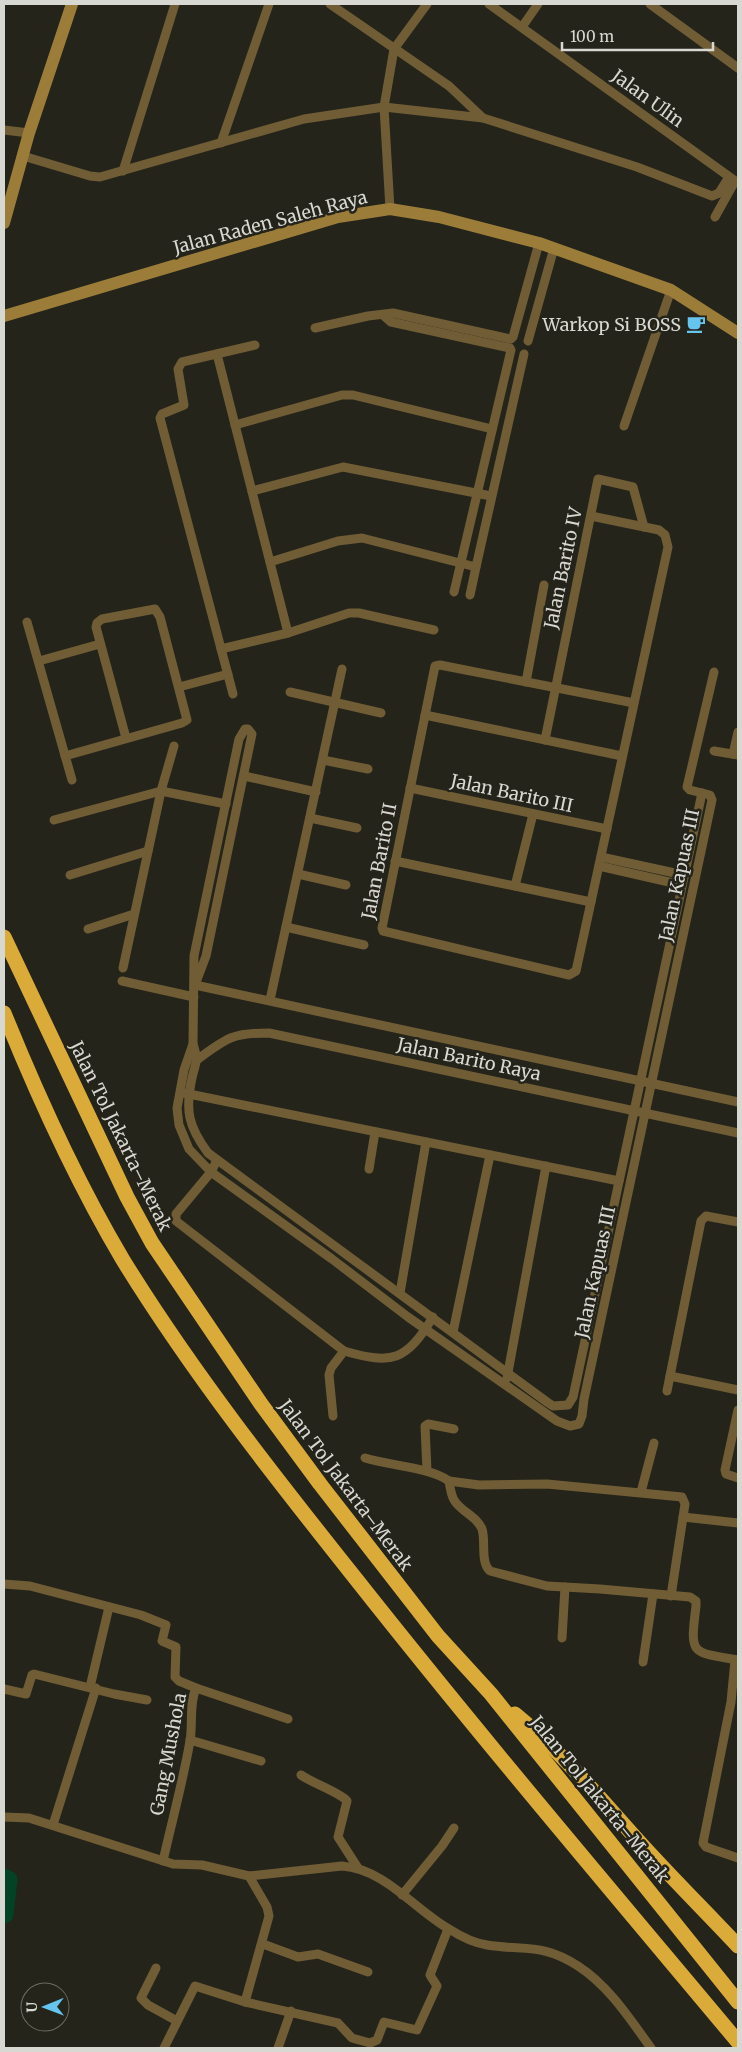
<svg xmlns="http://www.w3.org/2000/svg" width="742" height="2052" viewBox="0 0 742 2052" font-family="Merriweather,serif">
  <rect width="100%" height="100%" fill="#24241b"/>
  <g fill="none" stroke-linecap="round" stroke-linejoin="round">
    <path stroke="#024225" stroke-width="19" d="M 4,1878 L 8,1880 L 4,1914"/>
    <g stroke="#705d35" stroke-width="9">
      <path d="M 330,4 L 449,86 L 483,118"/>
      <path d="M 489,4 L 738,183"/>
      <path d="M 650,4 L 738,68"/>
      <path d="M 522,27 L 538,4"/>
      <path d="M 4,130 L 29,133"/>
      <path d="M 221,143 L 269,4"/>
      <path d="M 23,156 L 90,176 L 100,177 L 304,119 L 384,107 L 483,118 L 637,167 L 712,196 L 719,193 L 729,177"/>
      <path d="M 123,171 L 175,4"/>
      <path d="M 390,209 L 384,107 L 394,49 L 427,4"/>
      <path d="M 715,217 L 735,181"/>
      <path d="M 383,315 L 391,322 L 510,348"/>
      <path d="M 315,328 L 368,316 L 393,313 L 511,339"/>
      <path d="M 513,337 L 539,243"/>
      <path d="M 528,341 L 554,248"/>
      <path d="M 217,354 L 288,633"/>
      <path d="M 235,425 L 342,395 L 353,395 L 492,429"/>
      <path d="M 624,426 L 671,290"/>
      <path d="M 252,491 L 343,467 L 491,496"/>
      <path d="M 591,516 L 659,530 L 665,535 L 668,547 L 576,971 L 569,975 L 383,931 L 382,928 L 435,666 L 440,665 L 634,703"/>
      <path d="M 270,562 L 338,541 L 362,538 L 476,567 L 524,354"/>
      <path d="M 454,592 L 511,350"/>
      <path d="M 470,595 L 476,567"/>
      <path d="M 27,622 L 72,780"/>
      <path d="M 221,649 L 288,633 L 349,613 L 359,613 L 434,630"/>
      <path d="M 39,661 L 100,644"/>
      <path d="M 526,682 L 544,585"/>
      <path d="M 179,687 L 228,674"/>
      <path d="M 290,692 L 381,713"/>
      <path d="M 233,694 L 160,418 L 162,414 L 184,405 L 178,369 L 182,362 L 255,345"/>
      <path d="M 425,715 L 622,756"/>
      <path d="M 545,740 L 598,479 L 633,487 L 644,527"/>
      <path d="M 714,751 L 738,755"/>
      <path d="M 733,754 L 738,732"/>
      <path d="M 65,756 L 182,723 L 187,720 L 160,617 L 155,609 L 102,619 L 97,623 L 96,627 L 126,738"/>
      <path d="M 323,760 L 368,769"/>
      <path d="M 244,776 L 316,792"/>
      <path d="M 410,788 L 607,829"/>
      <path d="M 310,818 L 357,828"/>
      <path d="M 54,820 L 161,791 L 226,804"/>
      <path d="M 601,857 L 684,875"/>
      <path d="M 395,861 L 591,902"/>
      <path d="M 599,866 L 682,885"/>
      <path d="M 298,874 L 346,885"/>
      <path d="M 70,875 L 148,851"/>
      <path d="M 515,886 L 533,814"/>
      <path d="M 286,927 L 364,945"/>
      <path d="M 88,929 L 134,914"/>
      <path d="M 123,968 L 161,791 L 174,746"/>
      <path d="M 122,981 L 194,997"/>
      <path d="M 195,985 L 206,956 L 252,734 L 248,729 L 245,729 L 239,739 L 194,956 L 193,1044 L 184,1070 L 177,1108 L 179,1125 L 189,1149 L 211,1172 L 332,1259 L 408,1317 L 557,1421 L 570,1426 L 579,1424 L 582,1416 L 584,1399 L 712,800 L 710,795 L 690,790 L 687,787 L 714,672"/>
      <path d="M 195,985 L 738,1102"/>
      <path d="M 270,1000 L 342,669"/>
      <path d="M 193,1044 C 199,1063 196,1060 192,1078 C 185,1110 188,1126 208,1153 L 547,1402 L 553,1406 L 568,1405 L 573,1397 L 702,793"/>
      <path d="M 198,1059 C 227,1038 232,1033 269,1033 L 738,1133"/>
      <path d="M 184,1093 L 619,1181"/>
      <path d="M 217,1160 L 211,1172 L 176,1214 L 176,1221 L 344,1351 C 393,1365 406,1361 433,1317"/>
      <path d="M 369,1169 L 375,1132"/>
      <path d="M 400,1293 L 426,1142"/>
      <path d="M 453,1332 L 490,1155"/>
      <path d="M 670,1376 L 738,1390"/>
      <path d="M 507,1378 L 546,1166"/>
      <path d="M 667,1391 L 701,1221 L 706,1216 L 738,1222"/>
      <path d="M 738,1410 L 725,1470 L 726,1474 L 738,1478"/>
      <path d="M 333,1416 L 329,1375 L 331,1368 L 344,1351"/>
      <path d="M 365,1458 C 391,1466 429,1467 449,1481 C 450,1487 451,1495 454,1500 C 461,1512 477,1516 482,1529 C 486,1541 480,1562 490,1571 L 547,1586 L 600,1589 L 690,1597 L 696,1601 L 696,1606 C 690,1655 690,1652 738,1660"/>
      <path d="M 427,1471 L 425,1426 L 428,1424 L 454,1429"/>
      <path d="M 449,1481 L 479,1485 L 547,1484 L 682,1497 L 685,1504 L 671,1596"/>
      <path d="M 641,1492 L 654,1443"/>
      <path d="M 683,1517 L 738,1523"/>
      <path d="M 4,1584 L 30,1586 L 141,1615 L 166,1625 L 162,1641 L 176,1647 L 175,1677 L 179,1681 L 196,1688"/>
      <path d="M 562,1638 L 565,1587"/>
      <path d="M 735,1660 L 731,1702 L 703,1843 L 706,1847 L 738,1858"/>
      <path d="M 643,1662 L 653,1594"/>
      <path d="M 90,1687 L 109,1607"/>
      <path d="M 4,1689 L 26,1694 L 32,1675 L 34,1674 L 114,1694 L 147,1700"/>
      <path d="M 190,1740 L 261,1761"/>
      <path d="M 301,1775 C 312,1783 341,1793 347,1801 L 338,1837 L 358,1868"/>
      <path d="M 4,1817 L 29,1818 L 173,1864 L 202,1865 L 249,1876 L 342,1866 C 385,1869 414,1909 449,1929 C 460,1936 474,1943 487,1945 C 525,1951 543,1943 578,1966 C 609,1986 630,2019 651,2048"/>
      <path d="M 53,1825 L 96,1688"/>
      <path d="M 163,1861 C 172,1821 183,1781 190,1741 C 193,1723 189,1704 196,1688 L 288,1719"/>
      <path d="M 402,1895 L 442,1846 L 454,1828"/>
      <path d="M 263,1944 L 298,1957 L 318,1954 L 368,1972"/>
      <path d="M 156,1968 L 141,1998 L 148,2005 L 177,2021"/>
      <path d="M 245,2002 L 269,1916 L 267,1907 L 249,1876"/>
      <path d="M 164,2048 L 195,1986 L 245,2002 L 338,2023 L 352,2038 L 370,2043 L 377,2040 L 384,2022 L 417,2030 L 437,1986 L 430,1975 L 448,1929"/>
      <path d="M 278,2048 L 291,2011"/>
    </g>
    <g stroke="#9b7d39" stroke-width="12">
      <path d="M 4,223 L 29,133 L 72,4"/>
      <path d="M 4,316 L 338,217 L 390,209 L 439,217 L 539,243 L 671,290 L 738,333"/>
    </g>
    <g stroke="#dbab39" stroke-width="15">
      <path d="M 4,937 L 127,1197 L 152,1243 L 261,1404 L 320,1484 L 438,1636 L 491,1694 L 738,2002"/>
      <path d="M 4,1013 C 38,1097 76,1181 123,1260 C 192,1372 274,1476 356,1579 C 480,1736 610,1889 738,2042"/>
      <path d="M 515,1714 C 563,1753 602,1801 643,1846 C 674,1880 707,1913 738,1946"/>
    </g>
  </g>
  <defs>
    <g id="cafe-bare" transform="scale(1.5)"><path d="M-5.5-4.5H6V0H3Q3 3.5 0 3.5H-2.5Q-5.5 3.5-5.5 0ZM3-3.2v2h1.7v-2ZM-6 4.5H4V6H-6Z" fill="#65c5ee" stroke="#24241b" stroke-width="2.5" paint-order="stroke"/></g>
  </defs>
  <g fill-rule="evenodd">
    <use href="#cafe-bare" x="696" y="324"/>
  </g>
  <g text-anchor="middle" dominant-baseline="central" stroke-width="5" stroke-linejoin="round" paint-order="stroke">
    <g font-size="18" fill="#d8d8d2" stroke="#24241b">
      <text transform="translate(648 98) rotate(36)">Jalan Ulin</text>
      <text transform="translate(270 222) rotate(-15)">Jalan Raden Saleh Raya</text>
      <text transform="translate(563 568) rotate(-78)">Jalan Barito IV</text>
      <text transform="translate(512 793) rotate(12)">Jalan Barito III</text>
      <text transform="translate(379 861) rotate(-79)">Jalan Barito II</text>
      <text transform="translate(679 875) rotate(-78)">Jalan Kapuas III</text>
      <text transform="translate(469 1059) rotate(12)">Jalan Barito Raya</text>
      <text transform="translate(121 1136) rotate(64)">Jalan Tol Jakarta–Merak</text>
      <text transform="translate(595 1272) rotate(-78)">Jalan Kapuas III</text>
      <text transform="translate(346 1485) rotate(53)">Jalan Tol Jakarta–Merak</text>
      <text transform="translate(168 1754) rotate(-79)">Gang Mushola</text>
      <text transform="translate(600 1799) rotate(51)">Jalan Tol Jakarta–Merak</text>
    </g>
    <g font-size="18" fill="#d8d8d2" stroke="#24241b" text-anchor="end">
      <text x="681" y="324">Warkop Si BOSS</text>
    </g>
  </g>
  <rect width="742" height="2052" fill="none" stroke="#d8d8d2" stroke-width="10"/>
  <g transform="translate(45 2007) rotate(269)"><circle r="24" fill="#24241b" stroke="#6c6c64"/>
  <path d="M0-4L9 19L0 12L-9 19Z" fill="#65c5ee"/>
  <text y="-8" font-size="14" font-weight="bold" text-anchor="middle" fill="#d8d8d2">U</text>
  </g>
  <path d="M562 42v8h151v-8" fill="none" stroke="#d8d8d2" stroke-width="2.5"/>
  <text x="570" y="42" font-size="15" fill="#d8d8d2" stroke="#24241b" stroke-width="4" paint-order="stroke">100 m</text>
</svg>
